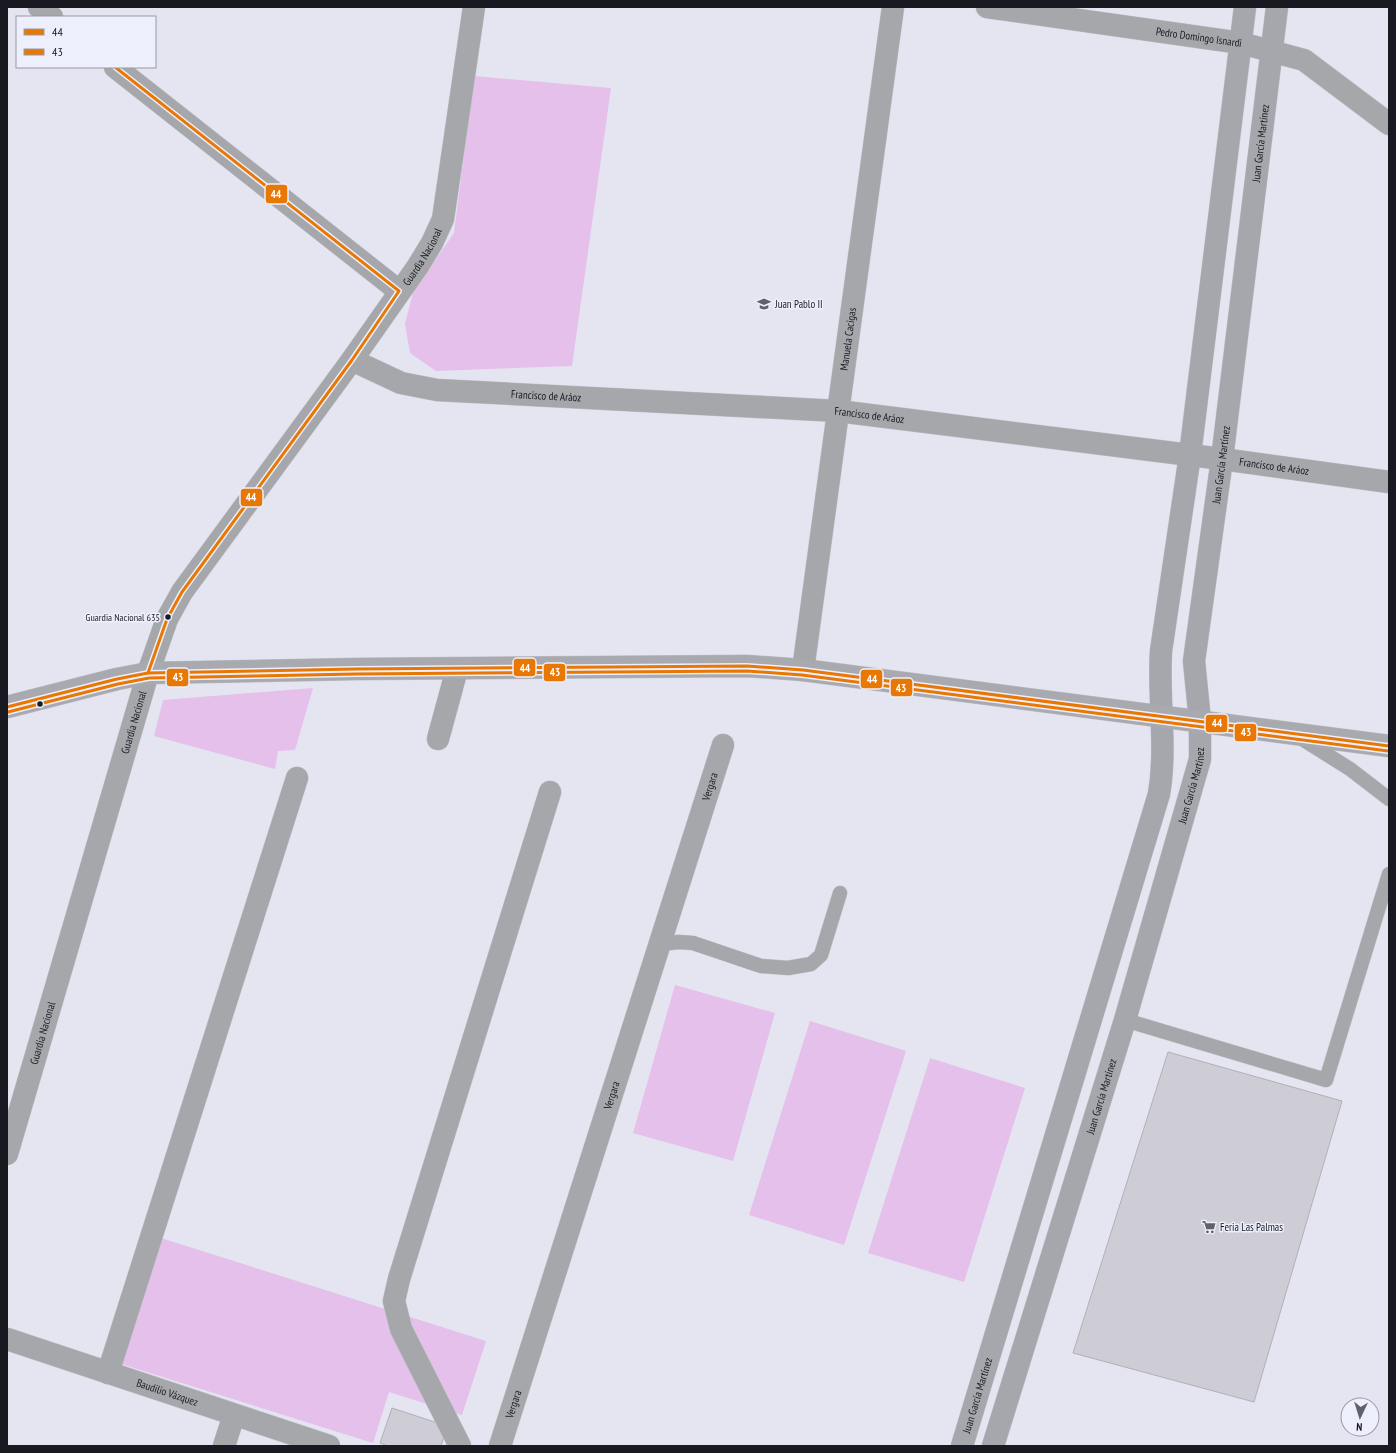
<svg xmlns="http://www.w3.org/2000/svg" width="1396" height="1453" viewBox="0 0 1396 1453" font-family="'PT Sans Narrow',sans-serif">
  <rect width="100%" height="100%" fill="#e4e5f0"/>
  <g fill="#e4c0ea">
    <path d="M 474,76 L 611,88 L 572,366 L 436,371 L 410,353 L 405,324 L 413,292 L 454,233 Z"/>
    <path d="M 313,688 L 295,750 L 278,751 L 275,769 L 154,736 L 163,700 Z"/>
    <path d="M 675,985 L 775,1013 L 733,1161 L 633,1133 Z"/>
    <path d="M 810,1021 L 906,1051 L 844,1245 L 749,1215 Z"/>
    <path d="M 930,1058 L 1025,1088 L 964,1282 L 868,1253 Z"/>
    <path d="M 158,1237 L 486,1341 L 462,1415 L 389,1392 L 373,1443 L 118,1363 Z"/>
  </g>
  <g fill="#cecdd6" stroke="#b1b0b8">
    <path d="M 1168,1052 L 1342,1101 L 1254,1402 L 1073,1353 Z"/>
    <path d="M 392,1408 L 447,1426 L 441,1446 L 388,1446 L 380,1443 Z"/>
  </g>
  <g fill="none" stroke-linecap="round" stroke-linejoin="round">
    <g stroke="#c0c1ca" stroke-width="15">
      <g id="service">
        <path d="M 1299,737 L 1350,769 L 1389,799"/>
        <path d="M 660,944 L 679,942 L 693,943 L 761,966 L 788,968 L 811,964 L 821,955 L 840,893"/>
        <path d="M 1125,1020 L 1326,1080 L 1389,874"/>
      </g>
    </g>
    <g stroke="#c0c1ca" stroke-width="23">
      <g id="minor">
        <path d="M 39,7 L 52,17"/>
        <path id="s1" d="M 987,7 L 1241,43 L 1304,60 L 1389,124"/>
        <path d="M 115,67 L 399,291"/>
        <path id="s2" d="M 352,360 L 401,383 L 437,390 L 838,411 L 1222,459 L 1389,482"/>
        <path id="s3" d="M 803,670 L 893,7"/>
        <path d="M 438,739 L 457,669"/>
        <path id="s4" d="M 7,1154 L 148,673 L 167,619 L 182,592 L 352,360 L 418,266 L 432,243 L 443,219 L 474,7"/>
        <path id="s5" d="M 7,1339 L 329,1446"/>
        <path d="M 108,1373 L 297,778"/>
        <path d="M 224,1446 L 234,1415"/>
        <path d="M 460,1446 L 401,1329 L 394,1301 L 399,1279 L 550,792"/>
        <path id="s6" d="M 500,1446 L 723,745"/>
      </g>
    </g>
    <g stroke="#c0c1ca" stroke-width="23">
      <g id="secondary">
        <path id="s7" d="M 962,1446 L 1159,794 C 1167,747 1158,699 1161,651 L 1190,455 L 1245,7"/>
        <path id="s8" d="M 993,1446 L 1125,1020 L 1200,759 L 1200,721 L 1194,661 L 1222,459 L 1277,7"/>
      </g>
    </g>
    <g stroke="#c0c1ca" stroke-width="23">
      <path id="primary" d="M 7,707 L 117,679 L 148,673 L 356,669 L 747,666 L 803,670 L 1389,746"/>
    </g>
    <use href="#service" stroke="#a5a7ab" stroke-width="14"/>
    <use href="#minor" stroke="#a5a7ab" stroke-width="22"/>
    <use href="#secondary" stroke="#a5a7ac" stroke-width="22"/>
    <use href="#primary" stroke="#a8aab0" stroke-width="22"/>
    <g stroke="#edeffc" stroke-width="6">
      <g id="bus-1">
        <path d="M 115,67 L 399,291 L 352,360 L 182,592 L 167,619 L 148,673"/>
        <path d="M 7,707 L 117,679 L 148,673 L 356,669 L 747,666 L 803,670 L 1389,746"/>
      </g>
    </g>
    <g stroke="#edeffc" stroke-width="6">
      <path id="bus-2" d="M 8,712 L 118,684 L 149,678 L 356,674 L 747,671 L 802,675 L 1388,751"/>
    </g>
    <use href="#bus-1" stroke="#e87703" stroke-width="3"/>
    <use href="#bus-2" stroke="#e87703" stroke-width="3"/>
  </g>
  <defs>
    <g id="school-bare" transform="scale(1.08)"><path d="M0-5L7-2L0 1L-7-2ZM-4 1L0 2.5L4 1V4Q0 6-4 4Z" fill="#606169" stroke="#edeffc" stroke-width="2.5" paint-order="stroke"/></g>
    <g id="supermarket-bare" transform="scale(1.08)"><path d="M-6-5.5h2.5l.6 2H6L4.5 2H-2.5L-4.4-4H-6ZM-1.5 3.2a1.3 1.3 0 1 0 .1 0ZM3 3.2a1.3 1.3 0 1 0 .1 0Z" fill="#606169" stroke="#edeffc" stroke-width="2.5" paint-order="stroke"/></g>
  </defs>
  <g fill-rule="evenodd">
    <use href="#school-bare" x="764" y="304"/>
    <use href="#supermarket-bare" x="1209" y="1227"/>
  </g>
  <g fill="#191a21" stroke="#edeffc" stroke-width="1.5">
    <circle cx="168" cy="617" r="3.5"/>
    <circle cx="40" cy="704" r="3.5"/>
  </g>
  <g text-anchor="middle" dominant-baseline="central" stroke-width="3" stroke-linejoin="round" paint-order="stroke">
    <g font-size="10" fill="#191a21" stroke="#edeffc" text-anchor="end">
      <text x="160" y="617">Guardia Nacional 635</text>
    </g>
    <g font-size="11" fill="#191a21" stroke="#edeffc">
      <text stroke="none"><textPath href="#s1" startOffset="214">Pedro Domingo Isnardi</textPath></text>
      <text stroke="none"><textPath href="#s8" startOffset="1338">Juan García Martínez</textPath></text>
      <text stroke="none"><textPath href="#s4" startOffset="1002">Guardia Nacional</textPath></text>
      <text stroke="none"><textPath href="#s3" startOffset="334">Manuela Cacigas</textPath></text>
      <text stroke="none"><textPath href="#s2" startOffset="200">Francisco de Aráoz</textPath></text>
      <text stroke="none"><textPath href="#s2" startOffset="524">Francisco de Aráoz</textPath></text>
      <text stroke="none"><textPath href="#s8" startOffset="1014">Juan García Martínez</textPath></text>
      <text stroke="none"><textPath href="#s2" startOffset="932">Francisco de Aráoz</textPath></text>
      <text stroke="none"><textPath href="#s4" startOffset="450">Guardia Nacional</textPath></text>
      <text stroke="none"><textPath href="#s8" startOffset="690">Juan García Martínez</textPath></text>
      <text stroke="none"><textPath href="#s6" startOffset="692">Vergara</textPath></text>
      <text stroke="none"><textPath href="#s4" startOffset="126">Guardia Nacional</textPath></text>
      <text stroke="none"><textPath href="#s6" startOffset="368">Vergara</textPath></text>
      <text stroke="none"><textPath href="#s8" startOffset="366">Juan García Martínez</textPath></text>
      <text stroke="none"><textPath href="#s5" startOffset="169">Baudilio Vázquez</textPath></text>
      <text stroke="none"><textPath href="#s7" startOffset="53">Juan García Martínez</textPath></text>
      <text stroke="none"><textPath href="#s6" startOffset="44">Vergara</textPath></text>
    </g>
    <g font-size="11" fill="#191a21" stroke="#edeffc" text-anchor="start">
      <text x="775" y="304">Juan Pablo II</text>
      <text x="1220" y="1227">Feria Las Palmas</text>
    </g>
  </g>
  <g stroke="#edeffc" stroke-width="1.5">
    <rect x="265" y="184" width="23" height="20" rx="4" fill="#e87703"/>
    <rect x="240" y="488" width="23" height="19" rx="4" fill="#e87703"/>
    <rect x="513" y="658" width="23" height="19" rx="4" fill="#e87703"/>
    <rect x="543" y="663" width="23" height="19" rx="4" fill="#e87703"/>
    <rect x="166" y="668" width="23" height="19" rx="4" fill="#e87703"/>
    <rect x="860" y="669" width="23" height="20" rx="4" fill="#e87703"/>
    <rect x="890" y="678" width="23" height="19" rx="4" fill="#e87703"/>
    <rect x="1205" y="714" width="23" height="19" rx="4" fill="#e87703"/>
    <rect x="1234" y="723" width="23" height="19" rx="4" fill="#e87703"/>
  </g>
  <g font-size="11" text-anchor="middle" font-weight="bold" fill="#fff">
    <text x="276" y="198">44</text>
    <text x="251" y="501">44</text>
    <text x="525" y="672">44</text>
    <text x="555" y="676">43</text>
    <text x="178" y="681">43</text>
    <text x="872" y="683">44</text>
    <text x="901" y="692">43</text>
    <text x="1217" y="727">44</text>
    <text x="1246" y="736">43</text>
  </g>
  <rect width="1396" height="1453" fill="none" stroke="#191a21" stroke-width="16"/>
  <rect x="16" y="16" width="140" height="52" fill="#edeffc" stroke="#989aa4"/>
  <rect x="24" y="29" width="20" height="6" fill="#e87703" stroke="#989aa4"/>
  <text x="52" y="36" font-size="12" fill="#191a21">44</text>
  <rect x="24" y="49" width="20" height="6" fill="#e87703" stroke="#989aa4"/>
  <text x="52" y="56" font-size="12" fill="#191a21">43</text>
  <g transform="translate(1360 1417) rotate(184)"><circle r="19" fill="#edeffc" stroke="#989aa4"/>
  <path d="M0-3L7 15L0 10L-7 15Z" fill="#606169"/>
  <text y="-6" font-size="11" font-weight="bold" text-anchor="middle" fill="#191a21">N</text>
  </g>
</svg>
